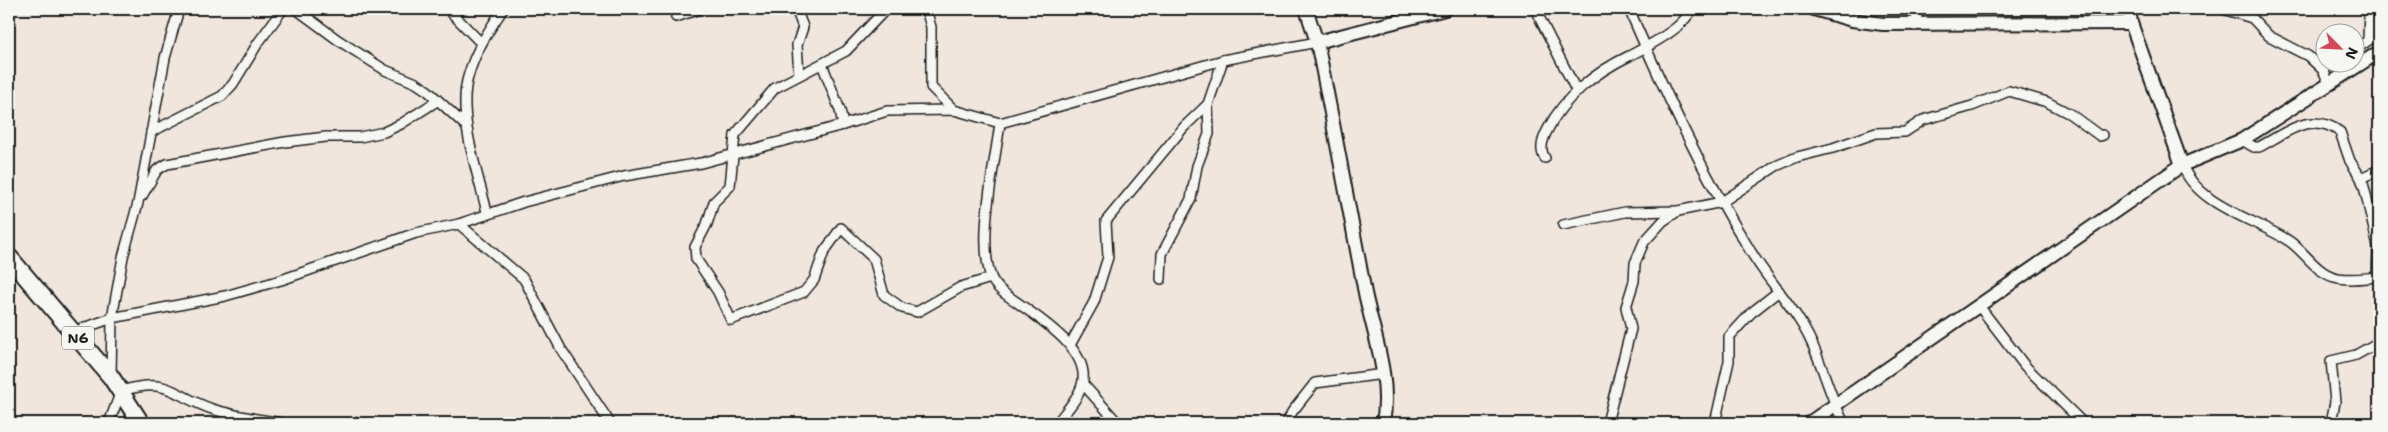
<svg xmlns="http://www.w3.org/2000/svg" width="2388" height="432" viewBox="0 0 2388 432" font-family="'Shantell Sans',sans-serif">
  <rect width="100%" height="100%" fill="#f0e6de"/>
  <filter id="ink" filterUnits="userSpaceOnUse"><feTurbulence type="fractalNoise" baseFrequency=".02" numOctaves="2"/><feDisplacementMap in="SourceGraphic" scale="10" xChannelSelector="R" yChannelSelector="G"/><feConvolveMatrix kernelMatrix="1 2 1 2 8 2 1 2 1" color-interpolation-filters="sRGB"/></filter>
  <g filter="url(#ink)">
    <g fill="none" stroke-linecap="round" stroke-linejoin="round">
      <g stroke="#1c1c1c" stroke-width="12">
        <g id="street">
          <path d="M 296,9 L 338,40 L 385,70 L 416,83 L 428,91 L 466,126"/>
          <path d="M 448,9 L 481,43"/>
          <path d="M 796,9 L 803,27 L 797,45 L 799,75"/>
          <path d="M 886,9 L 846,51 L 775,88 L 735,135 L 730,186 L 714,202 L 707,224 L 695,247 L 696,259 L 718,292 L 731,320 L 804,292 L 814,280 L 824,252 L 841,228 L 874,259 L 884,295 L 902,308 L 917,312 L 961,287 L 991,278"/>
          <path d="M 926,9 L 931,27 L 931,87 L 954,110"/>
          <path d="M 1535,9 L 1577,92"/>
          <path d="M 1629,9 C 1665,92 1703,175 1751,252 C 1766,277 1786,298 1801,323 C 1821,355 1827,391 1844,423"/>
          <path d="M 2223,9 L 2252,18 L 2269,36 L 2308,56 L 2323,70 L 2329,83"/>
          <path d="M 676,17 L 699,9"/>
          <path d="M 1915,26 L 1918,9"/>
          <path d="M 2368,40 L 2369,9"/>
          <path d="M 2356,49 L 2379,33"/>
          <path d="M 822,64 L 840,110 L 843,125"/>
          <path d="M 2323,70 L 2335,62"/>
          <path d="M 1000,123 C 995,164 977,239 991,277 C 996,289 1008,296 1018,303 C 1040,319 1092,351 1082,385 C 1078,399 1065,412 1057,423"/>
          <path d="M 151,132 L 222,96 L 233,84 L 258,43 L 283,9"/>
          <path d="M 2242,140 L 2254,147 L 2259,147 C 2286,133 2311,110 2340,132 L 2350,161 L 2361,178 L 2364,187 L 2378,247 L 2377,277"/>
          <path d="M 1545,158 C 1539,150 1543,138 1548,129 C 1564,97 1596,72 1629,56 C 1646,47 1663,39 1678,26 C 1684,21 1688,15 1693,9"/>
          <path d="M 2182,165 C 2199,207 2254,218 2289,241 C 2304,251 2316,272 2334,277 C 2348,281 2364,278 2379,277"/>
          <path d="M 2361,178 L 2379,170"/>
          <path d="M 142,196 L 157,170 L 167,164 L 285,142 L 326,137 L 360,137 L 384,132 L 401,124 L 437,101"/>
          <path d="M 487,212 C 478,174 457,115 468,77 C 475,51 489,30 503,9"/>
          <path d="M 459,224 L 524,279 L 561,349 L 610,423"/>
          <path d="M 1563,225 L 1625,212 L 1678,211"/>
          <path d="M 1161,279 L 1162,254 L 1191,199 L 1197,166 L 1209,134 L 1208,104"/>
          <path d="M 1979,306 L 2025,366 L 2083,423"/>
          <path d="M 73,332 L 112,318 L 225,296 L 281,280 L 416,233 L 459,224 L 524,202 L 624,176 L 701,163 L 843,125 L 887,111 L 954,110 L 1000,123 L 1223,60 L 1317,42"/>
          <path d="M 1070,345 L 1094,302 L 1108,257 L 1106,221 L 1184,127 L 1208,104 L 1223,60"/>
          <path d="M 111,377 L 112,318 L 123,257 L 138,203 L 165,58 L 179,9"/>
          <path d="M 1083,384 L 1118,423"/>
          <path d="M 109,423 L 121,391 C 172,377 169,394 212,409 C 234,416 258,419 281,423"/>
          <path d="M 1287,423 L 1292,412 L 1315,383 L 1384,374"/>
          <path d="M 1607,423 L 1631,329 L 1626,307 L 1634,281 L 1635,263 L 1644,242 L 1663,221 L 1678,211 L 1722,202 L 1776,166 L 1797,157 L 1833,148 L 1876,133 L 1905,132 L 1923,120 L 1972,106 L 2009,91 L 2047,102 L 2070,114 L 2100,136 L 2103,135"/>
          <path d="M 1715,423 L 1729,361 L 1729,337 L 1751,313 L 1779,291"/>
          <path d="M 2331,423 L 2335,402 L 2331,361 L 2356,355 L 2379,342"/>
        </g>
      </g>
      <g stroke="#1c1c1c" stroke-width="16">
        <g id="secondary">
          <path d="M 1306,9 L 1317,42 C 1334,126 1349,209 1365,293 C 1374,336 1391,379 1383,423"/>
          <path d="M 1814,9 L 1852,20 L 1883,24 L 2131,23"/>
          <path d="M 2129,9 L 2131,23 L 2182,165"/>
          <path d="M 1317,42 L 1445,9"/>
          <path d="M 1809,423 L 2182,165 L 2242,140 L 2379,52"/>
        </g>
      </g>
      <g stroke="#1c1c1c" stroke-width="20">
        <path id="highway" d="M 9,257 L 111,377 L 141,423"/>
      </g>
      <use href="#street" stroke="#f6f6f2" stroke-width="9"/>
      <use href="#secondary" stroke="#f6f6f2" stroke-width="12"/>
      <use href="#highway" stroke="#f6f6f2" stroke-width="16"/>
    </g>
  </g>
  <g text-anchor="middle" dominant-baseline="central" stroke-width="4" stroke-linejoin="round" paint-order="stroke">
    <rect fill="#f6f6f2" stroke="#5d5d5c" stroke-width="1" x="62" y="326.5" width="32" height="23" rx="4"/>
    <g font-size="14" font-weight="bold" fill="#1c1c1c">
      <text x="78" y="338">N6</text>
    </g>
  </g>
  <rect width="2388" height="432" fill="none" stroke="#f6f6f2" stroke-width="30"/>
  <rect x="15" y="15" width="2358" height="402" fill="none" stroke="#1c1c1c" stroke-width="2" filter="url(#ink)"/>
  <g transform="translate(2340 48) rotate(114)"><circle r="24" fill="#f6f6f2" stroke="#9f9f9c"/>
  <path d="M0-4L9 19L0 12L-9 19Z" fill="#d1495b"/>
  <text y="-8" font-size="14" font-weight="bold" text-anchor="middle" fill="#1c1c1c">N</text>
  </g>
</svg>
